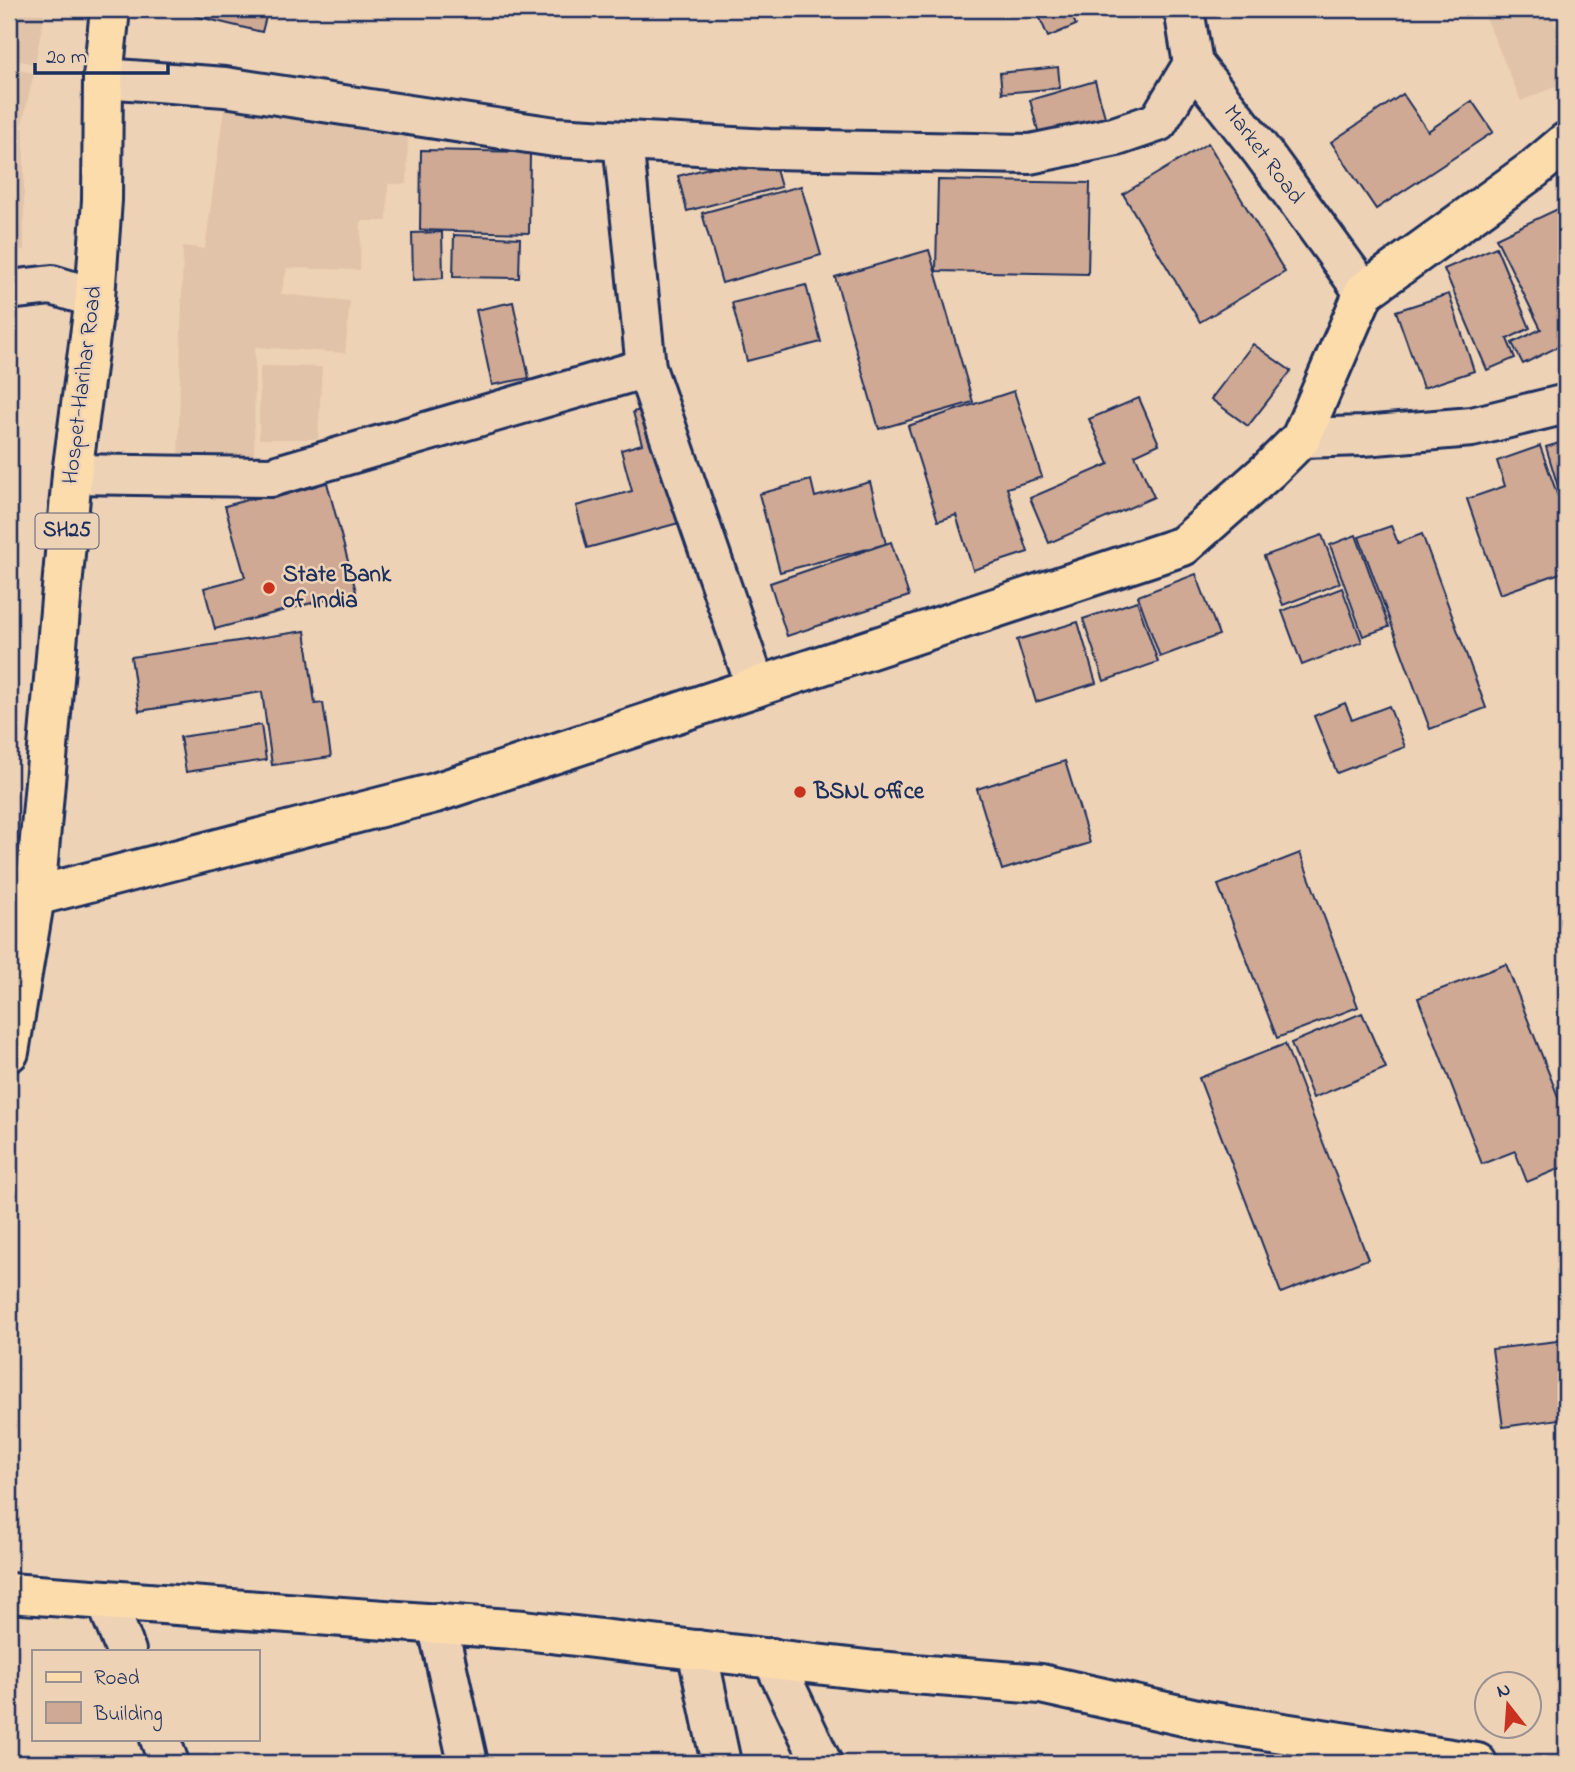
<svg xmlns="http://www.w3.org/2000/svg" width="1575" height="1772" viewBox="0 0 1575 1772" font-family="'Indie Flower',sans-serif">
  <rect width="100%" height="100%" fill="#eed2b5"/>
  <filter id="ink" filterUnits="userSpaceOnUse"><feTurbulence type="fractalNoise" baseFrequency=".0143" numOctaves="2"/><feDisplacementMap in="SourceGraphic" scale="14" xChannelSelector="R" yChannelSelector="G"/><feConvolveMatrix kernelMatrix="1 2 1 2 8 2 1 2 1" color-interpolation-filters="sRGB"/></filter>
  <g filter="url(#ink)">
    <g fill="#e1c3a9">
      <path d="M 9,9 L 45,9 L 35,64 L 9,59 Z"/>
      <path d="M 1482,9 L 1549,9 L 1566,50 L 1566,82 L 1521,101 Z"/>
      <path d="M 9,68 L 34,73 L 22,125 L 9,121 Z"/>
      <path d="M 225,101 L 408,130 L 407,184 L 388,184 L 387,221 L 361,221 L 360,270 L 287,268 L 281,294 L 350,301 L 345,353 L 255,347 L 254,467 L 178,466 L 183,246 L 205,249 Z"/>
      <path d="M 9,125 L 24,128 L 24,250 L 9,249 Z"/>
      <path d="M 260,366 L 322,367 L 318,439 L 259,439 Z"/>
    </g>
    <g fill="#cfa993" stroke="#1b2f5e" stroke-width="2">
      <path d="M 197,9 L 268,9 L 262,32 L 195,16 Z"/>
      <path d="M 1036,9 L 1069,9 L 1076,25 L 1048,37 Z"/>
      <path d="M 1058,67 L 1060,88 L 1002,93 L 1000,73 Z"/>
      <path d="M 1095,81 L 1107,124 L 1041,142 L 1030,100 Z"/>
      <path d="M 1403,94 L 1428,131 L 1472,101 L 1493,132 L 1376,209 L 1331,142 Z"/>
      <path d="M 1208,143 L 1285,272 L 1200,322 L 1123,194 Z"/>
      <path d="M 421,150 L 530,152 L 529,233 L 420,230 Z"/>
      <path d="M 771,152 L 781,187 L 687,211 L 678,176 Z"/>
      <path d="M 938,180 L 1090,183 L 1088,274 L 936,271 Z"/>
      <path d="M 801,186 L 821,255 L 722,283 L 702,213 Z"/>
      <path d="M 1562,207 L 1566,216 L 1566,343 L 1523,364 L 1512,343 L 1541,329 L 1496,238 Z"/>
      <path d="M 442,232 L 443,278 L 413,280 L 412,233 Z"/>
      <path d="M 454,235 L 520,238 L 519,278 L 453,277 Z"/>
      <path d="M 1496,247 L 1530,328 L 1507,339 L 1515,358 L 1487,370 L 1444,269 Z"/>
      <path d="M 929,250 L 973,402 L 879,429 L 835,277 Z"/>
      <path d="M 806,285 L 821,342 L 747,361 L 732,303 Z"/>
      <path d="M 1449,294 L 1474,371 L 1423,388 L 1396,311 Z"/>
      <path d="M 513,302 L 529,378 L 492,385 L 476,310 Z"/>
      <path d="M 1253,344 L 1291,371 L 1248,426 L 1211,399 Z"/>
      <path d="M 1014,391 L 1042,477 L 1007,488 L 1028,552 L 973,570 L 956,515 L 938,521 L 908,426 Z"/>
      <path d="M 1139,398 L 1159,444 L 1135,455 L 1154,497 L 1049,543 L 1030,498 L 1109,464 L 1089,419 Z"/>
      <path d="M 656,406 L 686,521 L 587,548 L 576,506 L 632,491 L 621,450 L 642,444 L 633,412 Z"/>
      <path d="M 1566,441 L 1566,513 L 1546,447 Z"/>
      <path d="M 1540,446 L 1566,519 L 1566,571 L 1500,594 L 1467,499 L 1505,486 L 1497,461 Z"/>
      <path d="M 326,479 L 356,591 L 215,629 L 204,588 L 245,577 L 225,506 Z"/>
      <path d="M 811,480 L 815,497 L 870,482 L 886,544 L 780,572 L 759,494 Z"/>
      <path d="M 1391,526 L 1398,543 L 1422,534 L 1486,708 L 1430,729 L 1359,537 Z"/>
      <path d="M 1322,535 L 1340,583 L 1283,605 L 1264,556 Z"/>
      <path d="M 1356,535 L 1389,627 L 1363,636 L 1330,545 Z"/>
      <path d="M 891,542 L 909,596 L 787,636 L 770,583 Z"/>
      <path d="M 1196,574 L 1219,635 L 1160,657 L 1138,596 Z"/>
      <path d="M 1342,588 L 1362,642 L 1302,665 L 1282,611 Z"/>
      <path d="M 1137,601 L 1158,662 L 1104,681 L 1083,619 Z"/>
      <path d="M 1078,622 L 1096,683 L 1036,702 L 1017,640 Z"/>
      <path d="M 305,631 L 315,704 L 323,703 L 331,757 L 272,765 L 262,692 L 139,711 L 131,657 Z"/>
      <path d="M 1345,703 L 1352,720 L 1389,706 L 1405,747 L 1337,773 L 1314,716 Z"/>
      <path d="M 261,725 L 266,760 L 186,772 L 180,737 Z"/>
      <path d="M 1065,761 L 1090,843 L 1002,870 L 977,789 Z"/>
      <path d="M 1300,853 L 1358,1007 L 1277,1038 L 1218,885 Z"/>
      <path d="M 1506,964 L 1566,1117 L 1566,1166 L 1527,1182 L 1515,1151 L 1482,1164 L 1418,998 Z"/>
      <path d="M 1362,1013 L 1386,1068 L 1313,1098 L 1291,1043 Z"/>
      <path d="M 1285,1044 L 1368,1259 L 1281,1293 L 1199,1078 Z"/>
      <path d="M 1566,1340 L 1566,1418 L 1503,1427 L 1492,1349 Z"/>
    </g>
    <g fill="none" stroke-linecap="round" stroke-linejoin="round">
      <g stroke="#1b2f5e" stroke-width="44">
        <g id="minor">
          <path d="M 1184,9 L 1193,64 L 1263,153 L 1364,292"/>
          <path d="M 103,78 L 225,87 L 555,137 L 769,149 L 1030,154 L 1117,136 L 1158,122 L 1193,64"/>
          <path d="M 623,141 L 646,368 L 756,687"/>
          <path d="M 9,290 L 52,285 L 95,298"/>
          <path d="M 1301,438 L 1363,436 L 1472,427 L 1566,404"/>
          <path d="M 72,474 L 271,477 L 646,368"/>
          <path d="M 106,1600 L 126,1651"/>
          <path d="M 437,1623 L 468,1763"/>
          <path d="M 697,1650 L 721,1763"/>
          <path d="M 772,1658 L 822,1763"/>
          <path d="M 160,1739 L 169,1763"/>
        </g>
      </g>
      <g stroke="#1b2f5e" stroke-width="44">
        <g id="major">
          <path d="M 9,882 L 35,896 L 435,793 L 1183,546 L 1269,470 L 1301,438 L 1364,292 L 1534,169 L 1566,142"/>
          <path d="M 9,1052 L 35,896 L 72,474 L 95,298 L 102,200 L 103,78 L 110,9"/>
          <path d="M 9,1593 L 524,1630 L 876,1671 L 1041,1684 L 1206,1721 L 1477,1763"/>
        </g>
      </g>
      <use href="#minor" stroke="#eed2b5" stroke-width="38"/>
      <use href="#major" stroke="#fddcac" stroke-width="38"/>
    </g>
  </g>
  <g fill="#c8321e" stroke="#eed2b5" stroke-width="2.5">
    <circle cx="269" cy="588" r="7"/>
    <circle cx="800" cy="792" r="7"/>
  </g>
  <g text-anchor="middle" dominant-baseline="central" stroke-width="5" stroke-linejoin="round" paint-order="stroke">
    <rect fill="#eed2b5" stroke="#5a6078" stroke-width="2" x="35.5" y="513.5" width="63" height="35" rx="5"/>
    <g font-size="21" font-weight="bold" fill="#1b2f5e">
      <text x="67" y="531">SH25</text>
    </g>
    <g font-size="23" fill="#1b2f5e" stroke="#eed2b5">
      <text transform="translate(1263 155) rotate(53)">Market Road</text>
      <text transform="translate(83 385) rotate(-83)">Hospet-Harihar Road</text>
    </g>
    <g font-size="23" font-weight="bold" fill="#1b2f5e" stroke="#eed2b5" text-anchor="start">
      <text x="283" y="575">State Bank<tspan x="283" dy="26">of India</tspan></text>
      <text x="814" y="792">BSNL office</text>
    </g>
  </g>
  <rect width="1575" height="1772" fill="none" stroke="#eed2b5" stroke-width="35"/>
  <rect x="18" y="18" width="1540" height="1737" fill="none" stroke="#1b2f5e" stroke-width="2.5" filter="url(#ink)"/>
  <rect x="32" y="1650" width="228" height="91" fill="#eed2b5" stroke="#9a9192" stroke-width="2"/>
  <rect x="46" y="1672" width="35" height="10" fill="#fddcac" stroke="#9a9192" stroke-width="2"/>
  <text x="94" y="1684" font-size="21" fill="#1b2f5e">Road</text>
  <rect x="46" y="1702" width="35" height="21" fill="#cfa993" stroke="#9a9192" stroke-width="2"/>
  <text x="94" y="1720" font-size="21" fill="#1b2f5e">Building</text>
  <g transform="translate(1508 1705) rotate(343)"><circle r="33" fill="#eed2b5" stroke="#9a9192" stroke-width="2"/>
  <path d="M0-5L12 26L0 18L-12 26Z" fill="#c8321e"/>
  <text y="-10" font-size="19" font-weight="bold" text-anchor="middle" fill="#1b2f5e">N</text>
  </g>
  <path d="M35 63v10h133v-10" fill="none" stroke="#1b2f5e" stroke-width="3.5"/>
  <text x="46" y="63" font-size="21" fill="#1b2f5e" stroke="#eed2b5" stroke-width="5" paint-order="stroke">20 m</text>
</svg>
